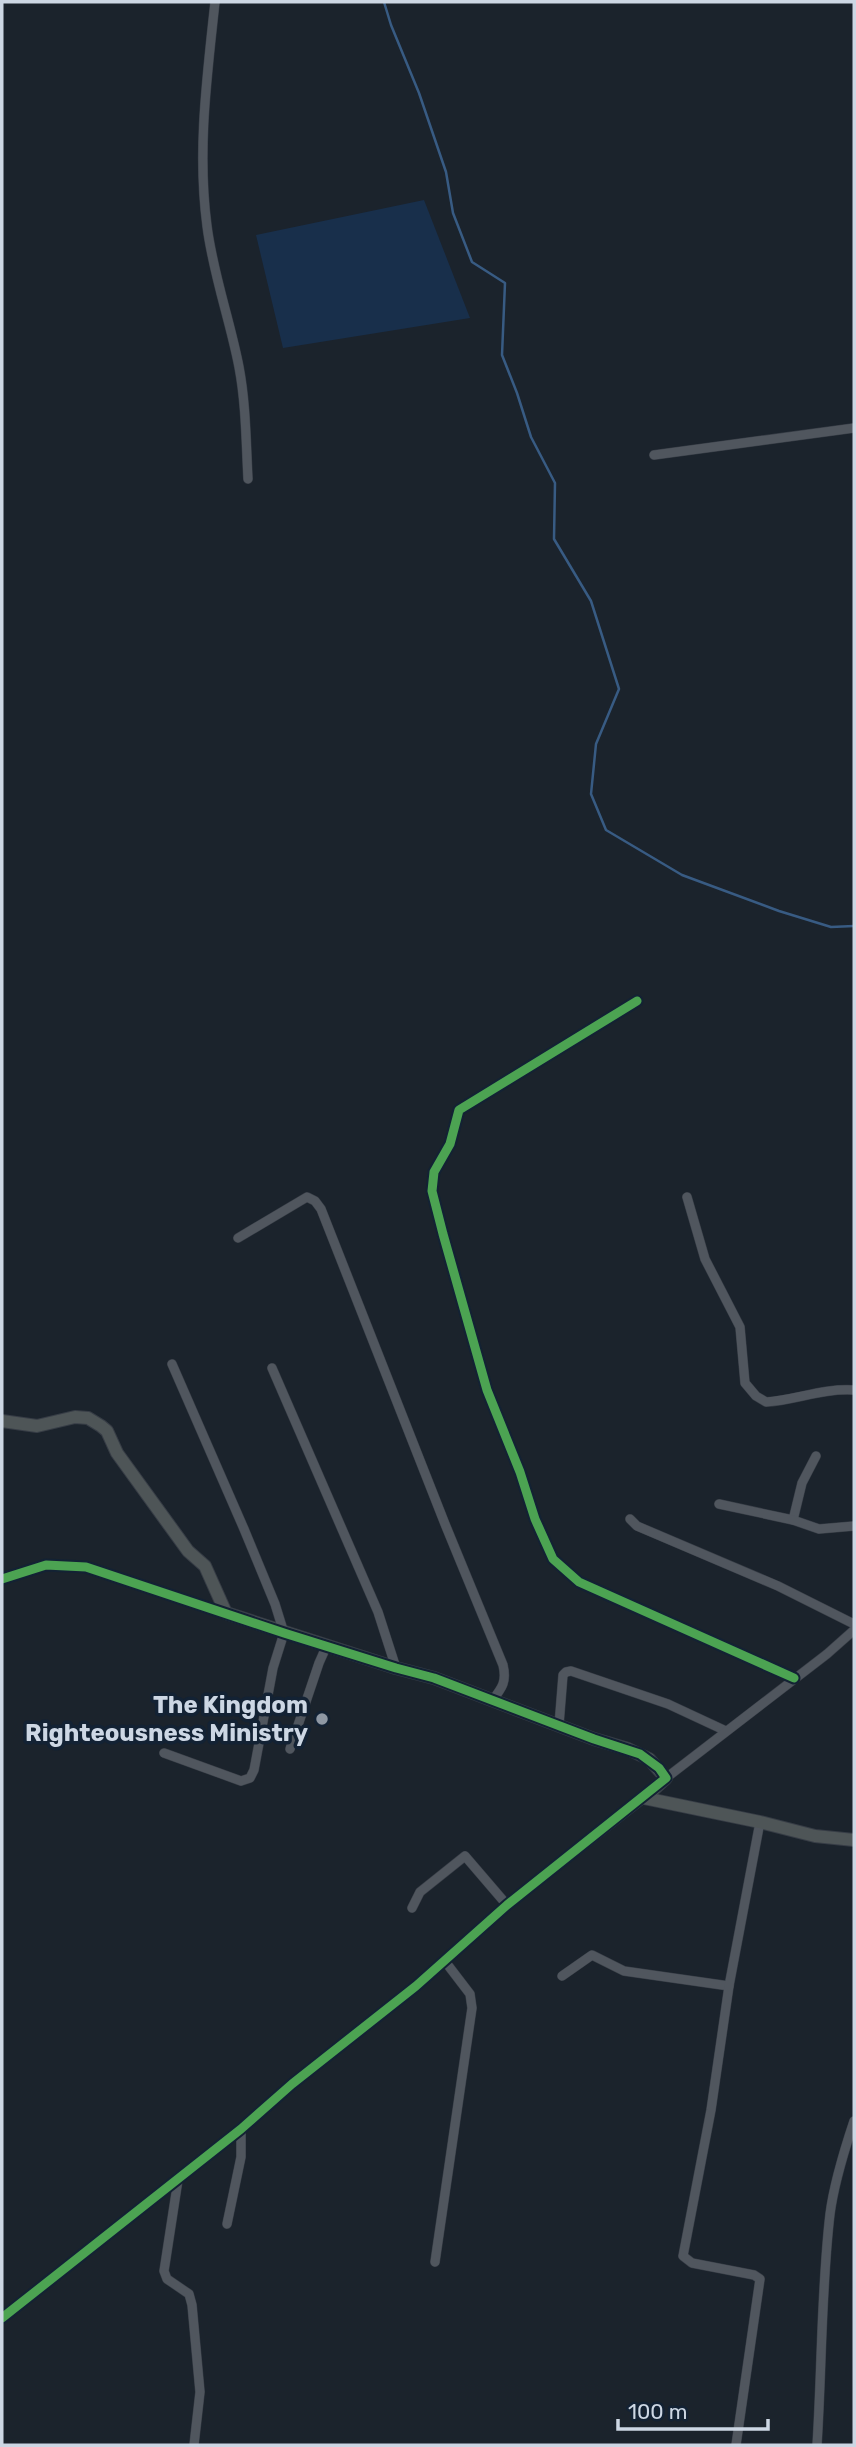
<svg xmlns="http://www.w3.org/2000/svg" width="856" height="2447" viewBox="0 0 856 2447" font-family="Rubik,sans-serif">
  <rect width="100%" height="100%" fill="#1b232c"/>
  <path fill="#182f4b" d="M 424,200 L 470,318 L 283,348 L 256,235 Z"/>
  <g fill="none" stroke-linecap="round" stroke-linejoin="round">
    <path stroke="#385b83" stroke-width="2.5" d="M 384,2 L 391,25 L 419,93 L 446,172 L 453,213 L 472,262 L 505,283 L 502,355 L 517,393 L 531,437 L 555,483 L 554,539 L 591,601 L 619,689 L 596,744 L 591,794 L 606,830 L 682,875 L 779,911 L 831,927 L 854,926"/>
    <g stroke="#373d46" stroke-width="10">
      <g id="street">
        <path d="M 215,2 C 207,77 197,151 207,226 C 213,274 230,320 239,367 C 246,404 246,442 248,479"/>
        <path d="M 654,455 L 854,428"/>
        <path d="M 637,1001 L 459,1110 L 450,1144 L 434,1172 L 432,1191 L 443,1234 L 487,1390 L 520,1472 L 535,1519 L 553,1559 L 579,1582 L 794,1678"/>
        <path d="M 687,1197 L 705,1259 L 740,1327 L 745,1383 L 756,1396 L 766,1402 C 796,1400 823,1388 854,1390"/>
        <path d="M 238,1238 L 307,1197 L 315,1201 L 321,1209 L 445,1524 L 503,1665 C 507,1682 502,1688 492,1701"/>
        <path d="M 272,1368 L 378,1612 L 396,1668"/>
        <path d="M 719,1504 L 793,1520 L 802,1483 L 816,1456"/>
        <path d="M 630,1519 L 637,1526 L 778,1586 L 854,1624"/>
        <path d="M 793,1520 L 819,1529 L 854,1526"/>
        <path d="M 2,1579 L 46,1565 L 86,1567 L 226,1613"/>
        <path d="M 559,1725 L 563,1675 L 566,1672 L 571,1671 L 668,1704 L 726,1731"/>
        <path d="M 290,1749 L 319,1663 L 327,1645"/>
        <path d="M 164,1753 L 241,1781 L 250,1778 L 254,1770 L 273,1668 L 284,1633 L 275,1604 L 244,1529 L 172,1364"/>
        <path d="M 666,1778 L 827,1654 L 854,1630"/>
        <path d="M 412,1908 L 420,1892 L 465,1856 L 507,1905"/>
        <path d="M 562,1976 L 592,1955 L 624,1971 L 729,1986"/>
        <path d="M 178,2180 L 164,2271 L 167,2279 L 189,2294 L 192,2305 L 200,2392 L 194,2445"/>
        <path d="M 227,2224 L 241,2157 L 241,2129"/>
        <path d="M 435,2262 L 472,2008 L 470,1994 L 444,1960"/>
        <path d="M 2,2318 L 241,2129 L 292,2084 L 416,1986 L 507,1905 L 644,1798"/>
        <path d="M 736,2445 L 760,2279 L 754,2275 L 692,2263 L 683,2256 L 711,2110 L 729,1986 L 760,1822"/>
        <path d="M 817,2445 C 822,2368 821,2291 830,2214 C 834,2183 844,2151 854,2121"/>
      </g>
    </g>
    <g stroke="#373d46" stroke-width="14">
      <g id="secondary">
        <path d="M 2,1421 L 37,1426 L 75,1417 L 88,1418 L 101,1426 L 107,1431 L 117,1453 L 188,1551 L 205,1566 L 226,1613 L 396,1668 L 434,1678 L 594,1739 L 628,1749 L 649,1759 L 666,1778 L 644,1798"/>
        <path d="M 644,1798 L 760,1822 L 815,1836 L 854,1840"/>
      </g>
    </g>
    <use href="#street" stroke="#50565e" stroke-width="9"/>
    <use href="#secondary" stroke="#4e5557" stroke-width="12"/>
    <g stroke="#132234" stroke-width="13">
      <g id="cycleway">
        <path d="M 637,1001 L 459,1110 L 450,1144 L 434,1172 L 432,1191 L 443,1234 L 487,1390 L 520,1472 L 535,1519 L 553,1559 L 579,1582 L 794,1678"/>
        <path d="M 2,1579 L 46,1565 L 86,1567 L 284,1633 L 396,1668 L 434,1678 L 594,1739 L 640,1754 L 659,1768 L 666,1778 L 507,1905 L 416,1986 L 292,2084 L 241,2129 L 2,2318"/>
      </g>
    </g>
    <use href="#cycleway" stroke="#4ca352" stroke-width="9"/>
  </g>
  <circle fill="#8f98a4" stroke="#132234" stroke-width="2.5" cx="322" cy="1719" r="7"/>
  <g text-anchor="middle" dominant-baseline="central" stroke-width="7" stroke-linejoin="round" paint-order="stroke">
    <g font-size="24" font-weight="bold" fill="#cdd7e4" stroke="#132234" text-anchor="end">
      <text x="308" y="1705">The Kingdom<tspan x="308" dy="28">Righteousness Ministry</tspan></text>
    </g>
  </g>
  <rect width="856" height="2447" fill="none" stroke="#cdd7e4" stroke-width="7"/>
  <path d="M618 2419v10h150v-10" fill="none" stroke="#cdd7e4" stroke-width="3.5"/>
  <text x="628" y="2419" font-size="21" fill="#cdd7e4" stroke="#132234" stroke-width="5" paint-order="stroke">100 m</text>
</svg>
